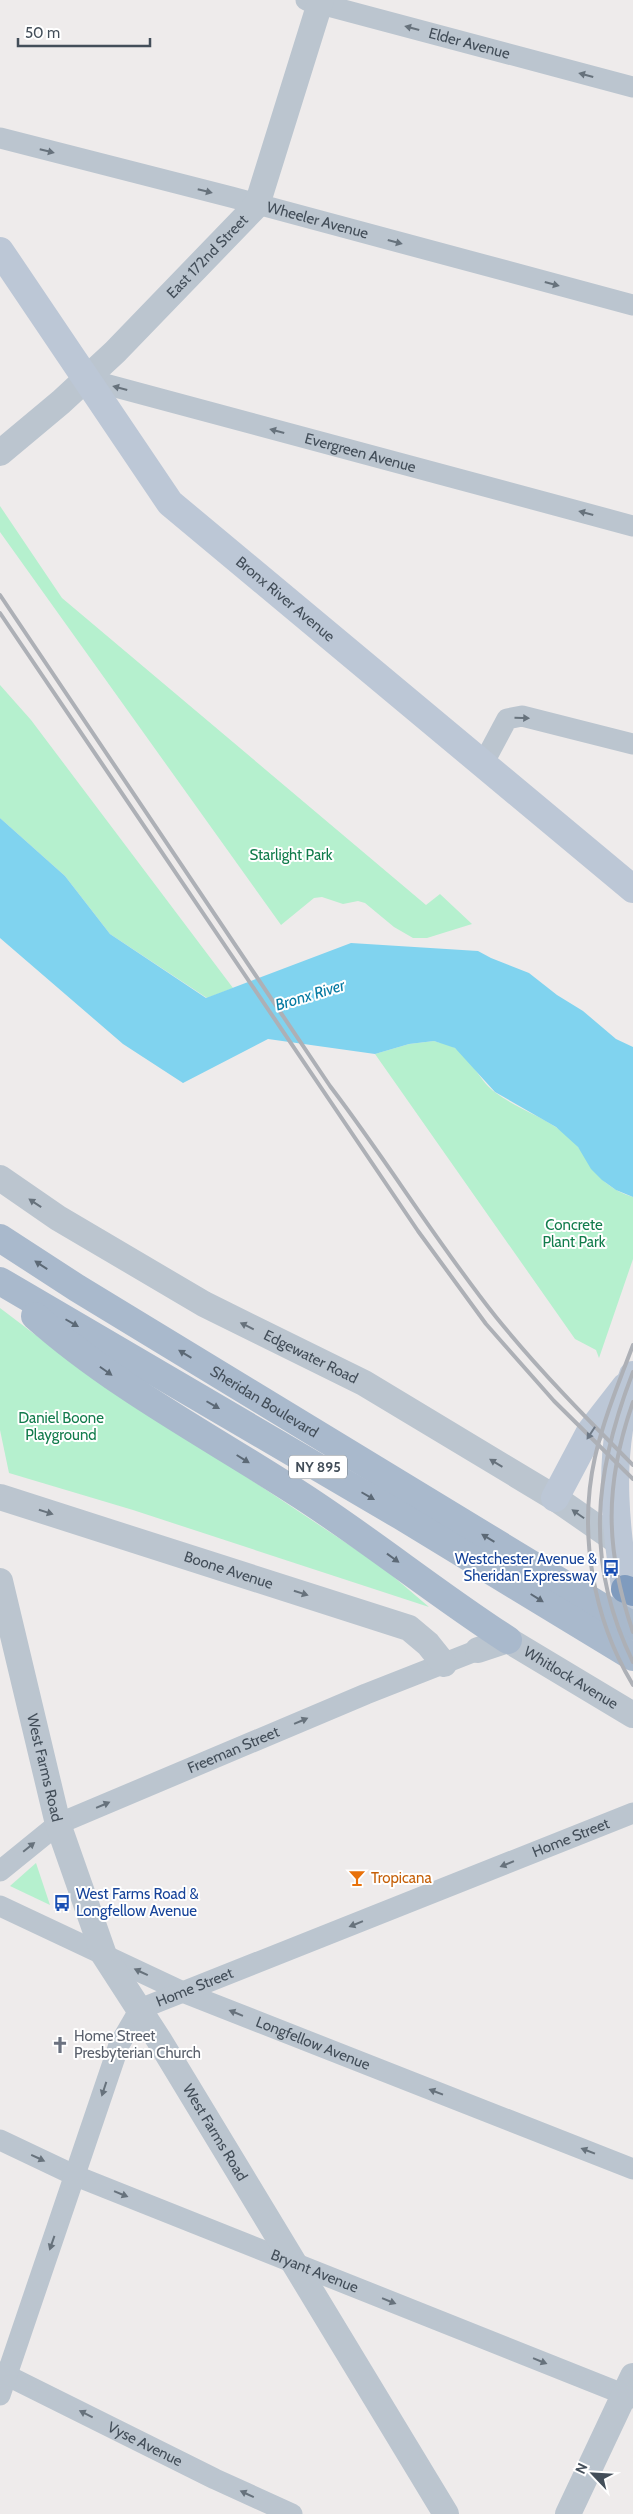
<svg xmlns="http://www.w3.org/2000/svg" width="633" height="2514" viewBox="0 0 633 2514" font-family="Cabin,sans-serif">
  <rect width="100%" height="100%" fill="#eeebeb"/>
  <g fill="#b5f0ce">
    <path d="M 0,506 L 62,598 L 426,905 L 440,894 L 472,924 L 427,938 L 413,938 L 394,927 L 365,903 L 358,901 L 343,904 L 322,897 L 314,898 L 281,925 L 0,532 Z"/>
    <path d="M 0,685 L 31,720 L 233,988 L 207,998 L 110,934 L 65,876 L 0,818 Z"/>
    <path d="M 434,1041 C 440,1043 450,1044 455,1048 C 472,1059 480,1082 496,1093 C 519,1110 546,1117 568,1136 C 594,1160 592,1184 633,1197 L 633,1259 L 599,1358 L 596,1350 L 575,1339 L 375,1054 L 409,1044 Z"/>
    <path d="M 0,1308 L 58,1352 L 381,1566 L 429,1607 L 133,1510 L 9,1473 L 0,1430 Z"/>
    <path d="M 36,1863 L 50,1905 L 10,1886 Z"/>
  </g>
  <path fill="#80d3ef" d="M 0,818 L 65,876 L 110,934 L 206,998 L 351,943 L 478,951 L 491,958 L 529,973 L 557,995 L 583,1011 L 616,1039 L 633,1047 L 633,1197 L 616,1190 L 602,1180 L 591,1169 L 578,1147 L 556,1127 L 495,1092 L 455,1048 L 434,1041 L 409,1044 L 375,1054 L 268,1039 L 183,1083 L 123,1044 L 0,938 Z"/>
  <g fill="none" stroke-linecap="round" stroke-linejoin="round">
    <g stroke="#bbc5cf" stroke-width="21">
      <path id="s1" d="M 306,0 L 633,87"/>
      <path id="s2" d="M 0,138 L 231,197 L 633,305"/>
      <path id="s3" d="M 86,379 L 633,526"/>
      <path d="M 483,764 L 507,719 L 522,716 L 633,744"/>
      <path id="s4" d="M 0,1871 L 58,1824 L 366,1694 L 478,1650"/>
      <path id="s5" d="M 0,1906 L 185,1993 L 633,2169"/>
      <path id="s6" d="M 0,2140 L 76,2176 L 633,2398"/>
      <path id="s7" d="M 0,2372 L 215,2479 L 292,2514"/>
      <path id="s8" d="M 0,2395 L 119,2045 L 140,2009 L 633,1813"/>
    </g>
    <g stroke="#bbc5cf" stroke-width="26">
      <path id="s9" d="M 0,453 L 61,402 L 115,352 L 257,205 L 321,0"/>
      <path id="s10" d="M 0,1178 L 58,1218 L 204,1304 L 364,1383 L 555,1498 L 617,1541"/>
      <path id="s11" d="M 0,1497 L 409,1628 L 428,1644 L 444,1664"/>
      <path id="s12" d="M 0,1581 L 58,1824 L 104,1955 L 159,2040 L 446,2514"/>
      <path id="s13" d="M 478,1650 L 508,1640 L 633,1715"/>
      <path d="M 568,2514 L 633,2376"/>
    </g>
    <g stroke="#bcc7d6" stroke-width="28">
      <path id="s14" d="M 0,251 L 170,503 L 633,889"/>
      <path d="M 633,1375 C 601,1460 619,1550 633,1636"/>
      <path d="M 555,1498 L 590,1432 L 625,1387"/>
    </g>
    <g stroke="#a9b9cc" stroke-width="28">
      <path id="s15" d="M 0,1238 L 77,1288 L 633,1626"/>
      <path d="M 0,1281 L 401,1516 L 633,1657"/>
      <path d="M 35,1316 C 115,1387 213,1438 302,1496 C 373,1542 438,1595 508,1640"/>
    </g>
    <path stroke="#7f9bbe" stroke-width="28" d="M 625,1589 L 633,1592"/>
    <g stroke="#adb0b6" stroke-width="4">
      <path d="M 0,595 L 330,1086 C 388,1162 437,1243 496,1317 C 539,1370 585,1417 633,1465"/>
      <path d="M 0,613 L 418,1231 L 486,1324 L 554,1401 L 633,1479"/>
      <path d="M 633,1345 C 619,1382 604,1418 595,1457 C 578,1533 593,1619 633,1685"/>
      <path d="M 633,1372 C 594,1473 584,1562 633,1662"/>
      <path d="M 633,1402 C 604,1485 605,1550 633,1632"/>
    </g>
  </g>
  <defs><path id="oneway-solid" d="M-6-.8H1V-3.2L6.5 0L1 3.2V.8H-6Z" transform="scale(1.25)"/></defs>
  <g fill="#67727c">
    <use href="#oneway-solid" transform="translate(412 28) rotate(-165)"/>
    <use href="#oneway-solid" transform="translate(586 75) rotate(-165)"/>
    <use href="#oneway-solid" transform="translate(47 151) rotate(14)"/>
    <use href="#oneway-solid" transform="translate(205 191) rotate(14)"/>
    <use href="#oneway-solid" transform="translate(395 242) rotate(15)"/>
    <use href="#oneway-solid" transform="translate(552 284) rotate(15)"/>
    <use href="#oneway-solid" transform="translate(120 388) rotate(-165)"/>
    <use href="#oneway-solid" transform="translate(277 431) rotate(-165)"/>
    <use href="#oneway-solid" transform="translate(586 513) rotate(-165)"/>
    <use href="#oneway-solid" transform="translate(522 718) rotate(2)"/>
    <use href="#oneway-solid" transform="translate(35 1203) rotate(-146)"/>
    <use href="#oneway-solid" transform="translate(247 1326) rotate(-154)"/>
    <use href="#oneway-solid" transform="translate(496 1463) rotate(-149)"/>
    <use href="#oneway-solid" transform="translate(46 1512) rotate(18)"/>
    <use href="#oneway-solid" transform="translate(578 1514) rotate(-145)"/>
    <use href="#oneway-solid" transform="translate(301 1593) rotate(18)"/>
    <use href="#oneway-solid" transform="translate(301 1721) rotate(-23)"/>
    <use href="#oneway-solid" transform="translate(103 1805) rotate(-23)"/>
    <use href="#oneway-solid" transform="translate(29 1847) rotate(-39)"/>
    <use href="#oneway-solid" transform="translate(507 1864) rotate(158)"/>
    <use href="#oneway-solid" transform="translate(356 1924) rotate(158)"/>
    <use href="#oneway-solid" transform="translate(141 1972) rotate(-155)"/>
    <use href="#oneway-solid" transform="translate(236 2013) rotate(-158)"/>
    <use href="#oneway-solid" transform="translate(104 2089) rotate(108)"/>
    <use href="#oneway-solid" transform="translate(436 2092) rotate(-159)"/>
    <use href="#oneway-solid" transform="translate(588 2151) rotate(-159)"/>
    <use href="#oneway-solid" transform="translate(38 2158) rotate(25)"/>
    <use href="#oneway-solid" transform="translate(121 2194) rotate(22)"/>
    <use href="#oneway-solid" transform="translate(52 2243) rotate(109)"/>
    <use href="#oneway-solid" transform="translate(389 2301) rotate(22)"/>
    <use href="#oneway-solid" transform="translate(540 2361) rotate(22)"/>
    <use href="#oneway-solid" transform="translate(86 2414) rotate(-153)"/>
    <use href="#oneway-solid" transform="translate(247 2494) rotate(-155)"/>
  </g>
  <g fill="#5c6976">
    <use href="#oneway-solid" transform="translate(41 1265) rotate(-147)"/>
    <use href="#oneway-solid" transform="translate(72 1323) rotate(30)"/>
    <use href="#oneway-solid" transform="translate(185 1354) rotate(-149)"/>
    <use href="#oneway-solid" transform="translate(106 1371) rotate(35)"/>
    <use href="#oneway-solid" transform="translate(213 1405) rotate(30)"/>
    <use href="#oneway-solid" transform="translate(243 1459) rotate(32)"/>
    <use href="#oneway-solid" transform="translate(368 1496) rotate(30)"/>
    <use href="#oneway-solid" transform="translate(488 1538) rotate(-149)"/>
    <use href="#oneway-solid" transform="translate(393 1558) rotate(36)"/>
    <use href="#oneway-solid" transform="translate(537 1598) rotate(32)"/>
  </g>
  <use fill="#6d7885" href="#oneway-solid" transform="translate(591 1433) rotate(123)"/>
  <defs>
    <g id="bus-bare" transform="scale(1.35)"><path d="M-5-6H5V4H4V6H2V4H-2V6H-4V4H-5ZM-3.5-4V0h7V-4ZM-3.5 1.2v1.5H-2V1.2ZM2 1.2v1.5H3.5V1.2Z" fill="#1a4fb4" stroke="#fff" stroke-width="2.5" paint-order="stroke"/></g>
    <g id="bar-bare" transform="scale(1.35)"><path d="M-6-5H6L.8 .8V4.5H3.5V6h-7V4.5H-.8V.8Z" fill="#e8710a" stroke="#fff" stroke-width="2.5" paint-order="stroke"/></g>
    <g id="church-bare" transform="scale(1.35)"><path d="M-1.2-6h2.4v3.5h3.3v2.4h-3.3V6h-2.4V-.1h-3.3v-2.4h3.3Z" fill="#6b7280" stroke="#fff" stroke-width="2.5" paint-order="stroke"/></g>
  </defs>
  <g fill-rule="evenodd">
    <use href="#bus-bare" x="611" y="1568"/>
    <use href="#bar-bare" x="357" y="1878"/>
    <use href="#bus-bare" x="62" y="1903"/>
    <use href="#church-bare" x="60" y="2045"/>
  </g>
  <g text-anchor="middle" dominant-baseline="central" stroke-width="4" stroke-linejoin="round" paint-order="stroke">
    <rect fill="#fff" stroke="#7b838b" stroke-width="1" x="289" y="1455.5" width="58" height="23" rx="4"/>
    <g font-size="14" font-weight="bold" fill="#434e59">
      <text x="318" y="1467">NY 895</text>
    </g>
    <g font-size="15" fill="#434e59" stroke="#fff">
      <text stroke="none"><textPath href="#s1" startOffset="169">Elder Avenue</textPath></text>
      <text stroke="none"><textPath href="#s2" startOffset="328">Wheeler Avenue</textPath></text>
      <text stroke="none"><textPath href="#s9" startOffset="286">East 172nd Street</textPath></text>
      <text stroke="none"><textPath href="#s3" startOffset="284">Evergreen Avenue</textPath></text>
      <text stroke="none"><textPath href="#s14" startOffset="454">Bronx River Avenue</textPath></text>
      <text stroke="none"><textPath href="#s10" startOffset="359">Edgewater Road</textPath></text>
      <text stroke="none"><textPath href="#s15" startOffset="311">Sheridan Boulevard</textPath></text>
      <text stroke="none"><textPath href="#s11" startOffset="240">Boone Avenue</textPath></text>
      <text stroke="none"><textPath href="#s13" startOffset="105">Whitlock Avenue</textPath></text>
      <text stroke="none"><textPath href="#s4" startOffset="265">Freeman Street</textPath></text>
      <text stroke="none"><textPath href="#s12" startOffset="192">West Farms Road</textPath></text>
      <text stroke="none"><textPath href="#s8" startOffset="875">Home Street</textPath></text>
      <text stroke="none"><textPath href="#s8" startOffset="470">Home Street</textPath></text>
      <text stroke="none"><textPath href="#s5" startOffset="342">Longfellow Avenue</textPath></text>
      <text stroke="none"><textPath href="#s12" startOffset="598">West Farms Road</textPath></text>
      <text stroke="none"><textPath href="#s6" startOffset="341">Bryant Avenue</textPath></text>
      <text stroke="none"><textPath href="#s7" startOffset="162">Vyse Avenue</textPath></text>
    </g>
    <g font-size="15" fill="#127c4c" stroke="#fff">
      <text x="291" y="855">Starlight Park</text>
      <text x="574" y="1225">Concrete<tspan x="574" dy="17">Plant Park</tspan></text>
      <text x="61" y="1418">Daniel Boone<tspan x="61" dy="17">Playground</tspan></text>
    </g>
    <g font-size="15" fill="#164399" stroke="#fff" text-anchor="end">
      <text x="597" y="1559">Westchester Avenue &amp;<tspan x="597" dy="17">Sheridan Expressway</tspan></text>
      <text x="76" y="1894" text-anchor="start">West Farms Road &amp;<tspan x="76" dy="17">Longfellow Avenue</tspan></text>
    </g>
    <g font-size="15" fill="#c56008" stroke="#fff" text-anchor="start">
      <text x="371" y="1878">Tropicana</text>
    </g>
    <g font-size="15" fill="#5b616d" stroke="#fff" text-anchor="start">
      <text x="74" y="2036">Home Street<tspan x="74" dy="17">Presbyterian Church</tspan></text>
    </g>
    <g font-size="16" font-style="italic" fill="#067aa2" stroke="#fff">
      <text transform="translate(310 995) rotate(-17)">Bronx River</text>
    </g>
  </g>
  <g transform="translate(593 2474) rotate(295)" stroke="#ffffff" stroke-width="4" paint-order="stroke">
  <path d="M0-4L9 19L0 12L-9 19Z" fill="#434e59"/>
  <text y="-8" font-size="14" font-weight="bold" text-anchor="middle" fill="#434e59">N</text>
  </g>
  <path d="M18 38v8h132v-8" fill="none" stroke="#434e59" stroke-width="2.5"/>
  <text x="25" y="38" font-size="15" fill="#434e59" stroke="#ffffff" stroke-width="4" paint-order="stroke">50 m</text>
</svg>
